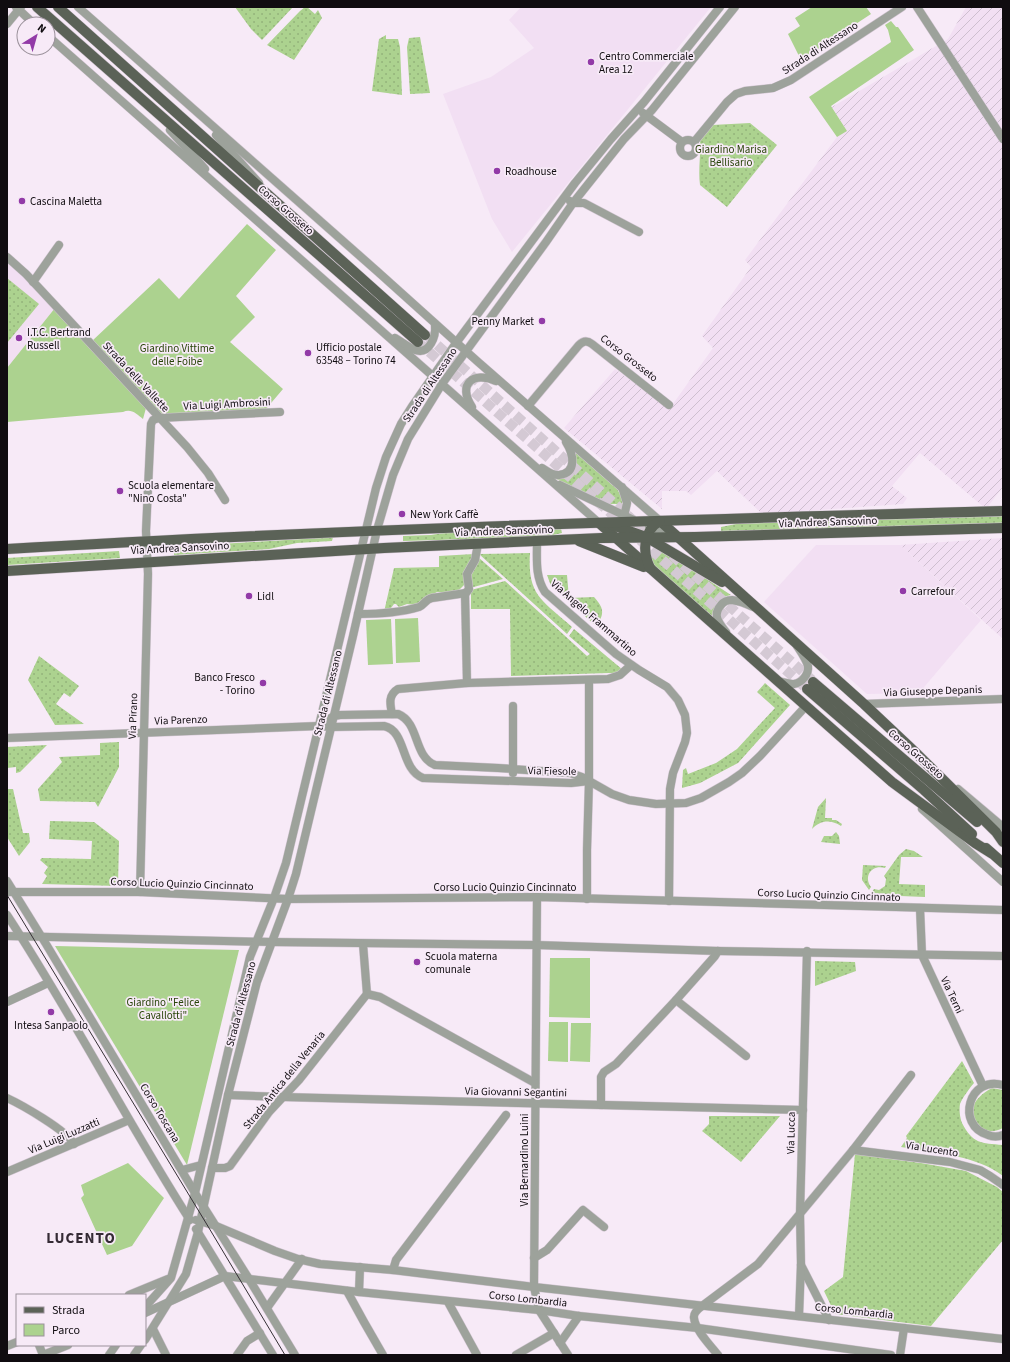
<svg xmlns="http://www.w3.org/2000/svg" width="1010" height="1362" viewBox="0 0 1010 1362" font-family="'Source Sans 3',sans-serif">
  <defs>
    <pattern id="industrial-furrows" width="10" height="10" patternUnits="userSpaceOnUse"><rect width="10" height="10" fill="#f2dff3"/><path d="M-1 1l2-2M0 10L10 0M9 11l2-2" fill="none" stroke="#cebecf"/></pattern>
    <pattern id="grass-dots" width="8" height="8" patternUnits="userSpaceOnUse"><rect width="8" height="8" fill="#acd28f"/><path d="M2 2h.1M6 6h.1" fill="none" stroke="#93b37a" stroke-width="1.8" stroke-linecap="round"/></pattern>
  </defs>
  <rect width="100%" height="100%" fill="#f7eaf7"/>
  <g fill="#f2dff3">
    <path d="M 521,7 L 711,7 L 512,252 L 492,219 L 443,94 L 491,77 L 534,48 L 509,20 Z"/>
    <path d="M 7,260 L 55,308 L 7,368 Z"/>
    <path d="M 816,545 L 900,545 L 981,620 L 919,693 L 867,694 L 764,602 Z"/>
  </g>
  <g fill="url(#industrial-furrows)">
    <path d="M 966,7 L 1003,7 L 1003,487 L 986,509 L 920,453 L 892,486 L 907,498 L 903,504 L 762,514 L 717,471 L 691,495 L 686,491 L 662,491 L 662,509 L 564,428 L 615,369 L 670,408 L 713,348 L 702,336 L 751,267 L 745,260 L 837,137 L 847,131 L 832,107 L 948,39 Z"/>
    <path d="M 1003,538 L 1003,639 L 900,545 Z"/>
  </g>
  <g fill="url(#grass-dots)">
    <path d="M 235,7 L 293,7 L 262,40 L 251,29 Z"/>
    <path d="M 305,7 L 307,7 L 315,14 L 318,10 L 322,18 L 294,60 L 267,45 L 300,11 Z"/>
    <path d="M 386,35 L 386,39 L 398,39 L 400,47 L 402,95 L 372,91 L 379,39 Z"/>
    <path d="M 420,37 L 430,93 L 410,94 L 407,47 L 409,38 Z"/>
    <path d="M 750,123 L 777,145 L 727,207 L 700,185 C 698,170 701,155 700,140 L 712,125 Z"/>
    <path d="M 7,278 L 39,304 L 7,343 Z"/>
    <path d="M 576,453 L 617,489 L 622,497 L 622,504 L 608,504 L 556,479 C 569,476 577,467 576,453 Z"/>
    <path d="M 1003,515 L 1003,523 L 721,532 L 721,527 L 741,523 Z"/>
    <path d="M 561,529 L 562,533 L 545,537 L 403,541 L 403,536 L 431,535 L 449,532 Z"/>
    <path d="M 333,537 L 332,541 L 297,543 L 269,549 L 174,555 L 174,547 Z"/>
    <path d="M 662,550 L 731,595 C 719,597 715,605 712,616 L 655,569 L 650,556 L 651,551 Z"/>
    <path d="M 119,551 L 120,558 L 7,565 L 7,558 Z"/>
    <path d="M 530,553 C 527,596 543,601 572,627 L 567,634 L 479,554 Z"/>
    <path d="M 474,554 L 465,584 L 459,590 L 455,592 L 437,592 L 414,605 L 407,604 L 399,607 L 396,604 L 394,604 L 388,612 L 384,612 L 394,568 L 439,567 L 439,556 Z"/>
    <path d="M 478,557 L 503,579 L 470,588 L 470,573 Z"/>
    <path d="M 547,575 L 567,575 L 569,598 L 594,597 C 604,608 605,614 596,626 L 551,586 Z"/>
    <path d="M 505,581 L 587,656 L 590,654 L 569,636 L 574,629 L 623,670 L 616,673 L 609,673 L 511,676 L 510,609 L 471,609 L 471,590 Z"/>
    <path d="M 39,656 L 79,686 L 70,697 L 64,693 L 56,704 L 84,724 L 55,725 L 28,680 Z"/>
    <path d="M 765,683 L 790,705 L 738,763 L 700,783 L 682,788 L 683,770 L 686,768 L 688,774 L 716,763 L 737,749 L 775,708 L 757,692 Z"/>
    <path d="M 119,742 L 119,767 L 98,807 L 95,802 L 40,801 L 38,789 L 62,762 L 59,757 L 100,755 L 100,743 Z"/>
    <path d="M 47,745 L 20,772 L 16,773 L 16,767 L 7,768 L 7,747 Z"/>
    <path d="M 7,789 L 13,789 L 23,833 L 29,833 L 30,842 L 19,856 L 7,837 Z"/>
    <path d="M 826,798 L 825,818 L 832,818 L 832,820 L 836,820 L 842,824 L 841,826 C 831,819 820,820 812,829 L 818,807 Z"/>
    <path d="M 50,821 L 94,822 L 119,841 L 118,886 L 42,884 L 47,876 L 44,873 L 48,867 L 40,860 L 42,858 L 91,859 L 92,841 L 49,839 Z"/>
    <path d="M 836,832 L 839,836 L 840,844 L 821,842 L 824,836 L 832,836 Z"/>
    <path d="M 906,849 L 914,851 L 923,857 L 901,857 L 899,884 L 925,885 L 925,897 L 876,895 L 872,892 L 874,889 L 879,890 L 885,886 L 886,879 L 884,876 L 899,855 Z"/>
    <path d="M 863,865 L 886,866 L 885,868 C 872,864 863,876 871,887 L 869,890 L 862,880 Z"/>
    <path d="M 815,961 L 855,962 L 856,971 L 815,986 Z"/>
    <path d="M 962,1061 L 974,1083 C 969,1089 963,1097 960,1104 C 959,1110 960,1118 962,1123 C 973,1144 981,1143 1003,1145 L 1003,1176 C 978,1156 933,1152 901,1147 L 907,1138 L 906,1136 Z"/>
    <path d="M 992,1088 L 1003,1090 L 1003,1128 C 996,1132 984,1133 978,1126 C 975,1122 973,1115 971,1110 C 975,1100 982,1093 992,1088 Z"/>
    <path d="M 709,1116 L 780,1116 L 741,1162 L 702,1131 L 709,1124 Z"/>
    <path d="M 855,1154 L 921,1163 L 966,1171 L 997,1187 L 1003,1192 L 1003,1240 L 931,1326 L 835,1314 L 824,1291 L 843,1277 Z"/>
  </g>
  <g fill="#acd28f">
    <path d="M 812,7 L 866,7 L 871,14 L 801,60 L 788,34 L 800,26 L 795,18 Z"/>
    <path d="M 891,21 L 896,27 L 898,27 L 914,50 L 831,106 L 847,131 L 837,137 L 809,97 L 891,42 L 888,30 L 885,25 Z"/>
    <path d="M 247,224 L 276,250 L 236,296 L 255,317 L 230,342 L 283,389 L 266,409 L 160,416 L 92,341 L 159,278 L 179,299 Z"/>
    <path d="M 55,308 L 146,408 L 143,419 C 137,414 131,408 123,412 L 7,422 L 7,368 Z"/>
    <path d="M 418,618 L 420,662 L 396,663 L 395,619 Z"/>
    <path d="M 391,619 L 393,664 L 368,665 L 366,620 Z"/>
    <path d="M 55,946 L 239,950 L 187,1165 Z"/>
    <path d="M 550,958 L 590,958 L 590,1018 L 549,1017 Z"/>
    <path d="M 549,1022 L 568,1022 L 568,1062 L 548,1061 Z"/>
    <path d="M 571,1023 L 591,1023 L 590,1062 L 570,1061 Z"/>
    <path d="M 128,1163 L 164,1198 L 132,1246 L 107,1255 L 81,1198 L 84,1195 L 81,1185 Z"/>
  </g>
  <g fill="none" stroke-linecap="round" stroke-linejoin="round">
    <g stroke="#d4c9d4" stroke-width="10" stroke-dasharray="10 5" stroke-linecap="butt">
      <path d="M 426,335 L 654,539"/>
      <path d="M 418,342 L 624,525"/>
      <path d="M 640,540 L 807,689"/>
      <path d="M 672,555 L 812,680"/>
    </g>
    <g stroke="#d2c6d2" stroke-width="9">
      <g id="minor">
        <path d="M 16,7 L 34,24"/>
        <path d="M 78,7 L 378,272 L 477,361 L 660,521"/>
        <path d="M 917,7 L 1003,139"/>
        <path d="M 7,24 L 21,7"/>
        <path d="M 48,36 L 599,523"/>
        <path d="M 643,113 L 682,142"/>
        <path d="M 170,130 L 205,169"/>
        <path d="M 216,135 L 259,183"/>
        <circle cx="688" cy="148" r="8"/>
        <path d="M 694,142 L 727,102 L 736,94 L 745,91 L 773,88 L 791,80 L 902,7"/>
        <path d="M 570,201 L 573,203 L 584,203 L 639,232"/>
        <path d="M 7,257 L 26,274 L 187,447 L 208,473 L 225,500"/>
        <path d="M 33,282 L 59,245"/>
        <path d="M 395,338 C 402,342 408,347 415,350 C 430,355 436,336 435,325"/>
        <path d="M 528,406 L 579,345 C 583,341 587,340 592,344 L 669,405"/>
        <path d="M 472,407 C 457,384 473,371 496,381"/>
        <path d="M 542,468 C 547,471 553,476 559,475 C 578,473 573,453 566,442"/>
        <path d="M 560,485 L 634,520"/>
        <path d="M 622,487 L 627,503 L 623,521"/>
        <path d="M 649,526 L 673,536"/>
        <path d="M 537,542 C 537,559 535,577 545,592 L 616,654 L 639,670 L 667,687 L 678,700 L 685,715 L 687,733 L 685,742 L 673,773 L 670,789 L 669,901"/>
        <path d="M 465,593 L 467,683"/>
        <path d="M 358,614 C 379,614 399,613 419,607 C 424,605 426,599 432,598 L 466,593 L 469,589 L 467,574 L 475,560 L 478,544"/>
        <path d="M 726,632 C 719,623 712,615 721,605 C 724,601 728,600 732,600 C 739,601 747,604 753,607"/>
        <path d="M 778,681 C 783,682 789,684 794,684 C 802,683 809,674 808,666 C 806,659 801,652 797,646"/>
        <path d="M 864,704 L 1003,699"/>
        <path d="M 392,714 C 390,704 388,695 398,689 L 467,683 L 608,679 L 620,675 L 631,665"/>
        <path d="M 318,726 L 334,716 L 340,715 L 398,714 C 420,723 413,756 435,765 L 498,768 L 570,773 L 582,777 L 612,794 L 629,800 L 656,804 L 686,803 L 701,798 L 729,782 L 742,773 L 760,756 L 806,706"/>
        <path d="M 7,738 L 318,726 L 331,727 L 384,726 C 407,731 400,769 423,778 L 571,783 L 589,781"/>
        <path d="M 513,773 L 513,706"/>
        <path d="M 958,789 L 1003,827"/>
        <path d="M 922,809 L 1003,882"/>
        <path d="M 7,881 L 46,944 L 195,1193 L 249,1279 L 295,1355"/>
        <path d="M 7,892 L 140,892 L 288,899 L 537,897 L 1003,910"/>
        <path d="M 140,892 L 148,574 L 146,531 L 151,424 L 153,420 L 159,418 L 280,412"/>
        <path d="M 537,897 L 534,1287 L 539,1310 L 568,1355"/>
        <path d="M 587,899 L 587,850 L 589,781 L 589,680"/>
        <path d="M 920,908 L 922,955 L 983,1086"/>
        <path d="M 7,915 C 72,1014 126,1120 190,1220"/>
        <path d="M 7,936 L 271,942 L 536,945 L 718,951 L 1003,956"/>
        <path d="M 363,944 L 367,994"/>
        <path d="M 676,1000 L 746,1056"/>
        <path d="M 7,1002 L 48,983"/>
        <path d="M 1003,1085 C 969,1075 955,1125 988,1135 C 993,1137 998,1137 1003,1135"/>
        <path d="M 228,1095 L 283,1097 L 803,1110"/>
        <path d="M 7,1098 C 22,1105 66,1130 74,1144"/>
        <path d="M 601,1105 L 601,1077 L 604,1072 L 616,1064 L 676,1000 L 715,956 L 718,951"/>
        <path d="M 853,1150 L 950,1162 L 980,1170 L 990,1176 L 1003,1185"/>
        <path d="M 212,1168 L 225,1168 L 230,1166 L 269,1112 L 299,1080 L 367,994 L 380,997 L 535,1083"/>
        <path d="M 182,1170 L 201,1165"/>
        <path d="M 7,1172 L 129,1120"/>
        <path d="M 196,1220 L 216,1226 L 275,1251 L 298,1259 L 320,1264 L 393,1270 L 534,1287 L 1003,1339"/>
        <path d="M 196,1229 L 273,1355"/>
        <path d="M 534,1258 L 547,1250 L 583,1210 L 604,1227"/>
        <path d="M 801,1265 L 829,1320"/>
        <path d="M 393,1270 L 396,1260 L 506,1115"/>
        <path d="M 347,1291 L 364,1322 L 383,1355"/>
        <path d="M 359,1292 L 360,1267"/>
        <path d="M 129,1295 L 168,1279"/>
        <path d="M 448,1302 L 477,1355"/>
        <path d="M 145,1307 L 171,1278 L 195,1193 L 250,957 L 274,898 L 286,863 L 376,488 L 386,457 L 401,424 L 413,405 L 456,343 L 575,183 L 611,139 L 644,102 L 720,7"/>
        <path d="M 267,1308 L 302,1259"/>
        <path d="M 145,1313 L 225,1276 L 359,1292 L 539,1310 L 579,1316 L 698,1328 L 891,1355"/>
        <path d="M 799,1316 L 801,1264 L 800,1214 L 807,951"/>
        <path d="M 153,1329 L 166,1355"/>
        <path d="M 145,1340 L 186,1274 L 198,1232 L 228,1095 L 257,982 L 288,899 L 296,874 L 353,636 L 377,530 L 393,475 L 408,439 L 442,384 L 546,242 L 573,203 L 624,139 L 652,110 L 735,7"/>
        <path d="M 560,1343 L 579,1316"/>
        <path d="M 39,1345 L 43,1355"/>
        <path d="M 7,1346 L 17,1342"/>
        <path d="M 43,1355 L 68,1345"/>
        <path d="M 109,1355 L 116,1345"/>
        <path d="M 134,1355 L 141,1345"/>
        <path d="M 237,1355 L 247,1341 L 260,1333"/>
        <path d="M 516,1355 L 554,1333"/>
        <path d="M 718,1355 C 711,1346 695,1330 694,1318 C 693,1313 698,1309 702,1306 L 758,1264 L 853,1150 L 911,1075"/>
        <path d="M 900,1355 L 904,1328"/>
      </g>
    </g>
    <g stroke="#d2c6d2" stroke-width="11">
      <g id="major">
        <path d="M 37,7 L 418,342"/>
        <path d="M 58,7 L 425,335"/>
        <path d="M 660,521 L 864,704 L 917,754 L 996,832 L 1003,842"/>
        <path d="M 599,523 L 892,782 L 975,843 L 991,853"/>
        <path d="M 612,525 L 646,537 L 722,582"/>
        <path d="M 579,541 L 644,567"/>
        <path d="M 7,549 C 339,529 671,520 1003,511"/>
        <path d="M 650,568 C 642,551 643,531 660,521"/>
        <path d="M 7,571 L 384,548 L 602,538 L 695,537 L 1003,528"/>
        <path d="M 813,682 L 977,822"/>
        <path d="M 807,689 L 924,790 L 972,834"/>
        <path d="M 986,848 L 1003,863"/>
      </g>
    </g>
    <use href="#minor" stroke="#9da29b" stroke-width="8"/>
    <use href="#major" stroke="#5b6257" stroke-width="10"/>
    <path stroke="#363036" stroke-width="1" d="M 7,895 L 206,1223 L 285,1355"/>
  </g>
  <g fill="#923aa7" stroke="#f7eaf7" stroke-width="1.5">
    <circle cx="591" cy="62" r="4"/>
    <circle cx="497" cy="171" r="4"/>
    <circle cx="22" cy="201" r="4"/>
    <circle cx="542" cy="321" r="4"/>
    <circle cx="19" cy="338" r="4"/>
    <circle cx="308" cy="353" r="4"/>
    <circle cx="120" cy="491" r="4"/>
    <circle cx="402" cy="514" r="4"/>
    <circle cx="903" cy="591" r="4"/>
    <circle cx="249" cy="596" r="4"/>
    <circle cx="263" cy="683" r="4"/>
    <circle cx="417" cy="962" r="4"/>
    <circle cx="51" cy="1012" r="4"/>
  </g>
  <g text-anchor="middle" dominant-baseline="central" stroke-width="3.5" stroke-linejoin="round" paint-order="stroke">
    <g font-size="11" fill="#100c10" stroke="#f7eaf7">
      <text transform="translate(820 48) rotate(-33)">Strada di Altessano</text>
      <text transform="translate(286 210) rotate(41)">Corso Grosseto</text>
      <text transform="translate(629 358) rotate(38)">Corso Grosseto</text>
      <text transform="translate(136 377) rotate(47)">Strada delle Vallette</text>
      <text transform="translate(430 385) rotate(-56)">Strada di Altessano</text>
      <text transform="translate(227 404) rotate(-3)">Via Luigi Ambrosini</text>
      <text transform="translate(828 522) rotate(-2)">Via Andrea Sansovino</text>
      <text transform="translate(504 531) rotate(-2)">Via Andrea Sansovino</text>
      <text transform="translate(180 548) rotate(-3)">Via Andrea Sansovino</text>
      <text transform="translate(594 618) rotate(41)">Via Angelo Frammartino</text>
      <text transform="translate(933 691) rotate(-2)">Via Giuseppe Depanis</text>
      <text transform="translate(328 693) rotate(-76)">Strada di Altessano</text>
      <text transform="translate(133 716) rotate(-88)">Via Pirano</text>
      <text transform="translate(181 720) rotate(-2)">Via Parenzo</text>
      <text transform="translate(916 754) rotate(41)">Corso Grosseto</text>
      <text transform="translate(552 771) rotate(1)">Via Fiesole</text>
      <text transform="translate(182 884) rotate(2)">Corso Lucio Quinzio Cincinnato</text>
      <text x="505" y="887">Corso Lucio Quinzio Cincinnato</text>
      <text transform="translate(829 895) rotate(2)">Corso Lucio Quinzio Cincinnato</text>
      <text transform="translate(952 995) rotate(65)">Via Terni</text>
      <text transform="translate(241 1004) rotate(-75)">Strada di Altessano</text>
      <text transform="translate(284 1080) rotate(-51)">Strada Antica della Venaria</text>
      <text transform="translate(516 1092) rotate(1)">Via Giovanni Segantini</text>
      <text transform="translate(160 1113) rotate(59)">Corso Toscana</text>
      <text transform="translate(791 1133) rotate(-89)">Via Lucca</text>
      <text transform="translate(64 1136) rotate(-23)">Via Luigi Luzzatti</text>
      <text transform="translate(932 1149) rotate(9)">Via Lucento</text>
      <text transform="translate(524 1160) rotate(-90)">Via Bernardino Luini</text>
      <text transform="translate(528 1299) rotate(6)">Corso Lombardia</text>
      <text transform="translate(854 1311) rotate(6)">Corso Lombardia</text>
    </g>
    <g font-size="11" fill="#100c10" stroke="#f7eaf7" text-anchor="start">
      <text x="599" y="56">Centro Commerciale<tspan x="599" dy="13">Area 12</tspan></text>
      <text x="505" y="171">Roadhouse</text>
      <text x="30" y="201">Cascina Maletta</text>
      <text x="534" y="321" text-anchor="end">Penny Market</text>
      <text x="27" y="332">I.T.C. Bertrand<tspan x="27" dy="13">Russell</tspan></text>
      <text x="316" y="347">Ufficio postale<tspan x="316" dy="13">63548 – Torino 74</tspan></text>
      <text x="128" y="485">Scuola elementare<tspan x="128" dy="13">"Nino Costa"</tspan></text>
      <text x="410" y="514">New York Caffè</text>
      <text x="911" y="591">Carrefour</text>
      <text x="257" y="596">Lidl</text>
      <text x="255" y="677" text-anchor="end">Banco Fresco<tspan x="255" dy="13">- Torino</tspan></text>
      <text x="425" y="956">Scuola materna<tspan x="425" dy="13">comunale</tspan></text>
      <text x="51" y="1025" text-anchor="middle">Intesa Sanpaolo</text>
    </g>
    <g font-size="11" fill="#284408" stroke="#f7eaf7">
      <text x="731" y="149">Giardino Marisa<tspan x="731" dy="13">Bellisario</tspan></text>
      <text x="177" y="348">Giardino Vittime<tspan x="177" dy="13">delle Foibe</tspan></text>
      <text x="163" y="1002">Giardino "Felice<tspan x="163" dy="13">Cavallotti"</tspan></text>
    </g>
    <g font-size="15" font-weight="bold" letter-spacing="1" fill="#352b35" stroke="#f7eaf7">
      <text x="81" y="1238">LUCENTO</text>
    </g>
  </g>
  <rect width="1010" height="1362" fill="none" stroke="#100c10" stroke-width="16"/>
  <rect x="16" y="1294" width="130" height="52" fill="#f7eaf7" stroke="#9b919b"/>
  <rect x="24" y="1307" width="20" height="6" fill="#5b6257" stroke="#9b919b"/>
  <text x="52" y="1314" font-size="12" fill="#100c10">Strada</text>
  <rect x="24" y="1324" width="20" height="12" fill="#acd28f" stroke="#9b919b"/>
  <text x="52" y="1334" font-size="12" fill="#100c10">Parco</text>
  <g transform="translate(36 36) rotate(37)"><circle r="19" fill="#f7eaf7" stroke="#9b919b"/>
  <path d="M0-3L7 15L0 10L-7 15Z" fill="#923aa7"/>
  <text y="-6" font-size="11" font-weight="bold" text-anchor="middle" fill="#100c10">N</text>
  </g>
</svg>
